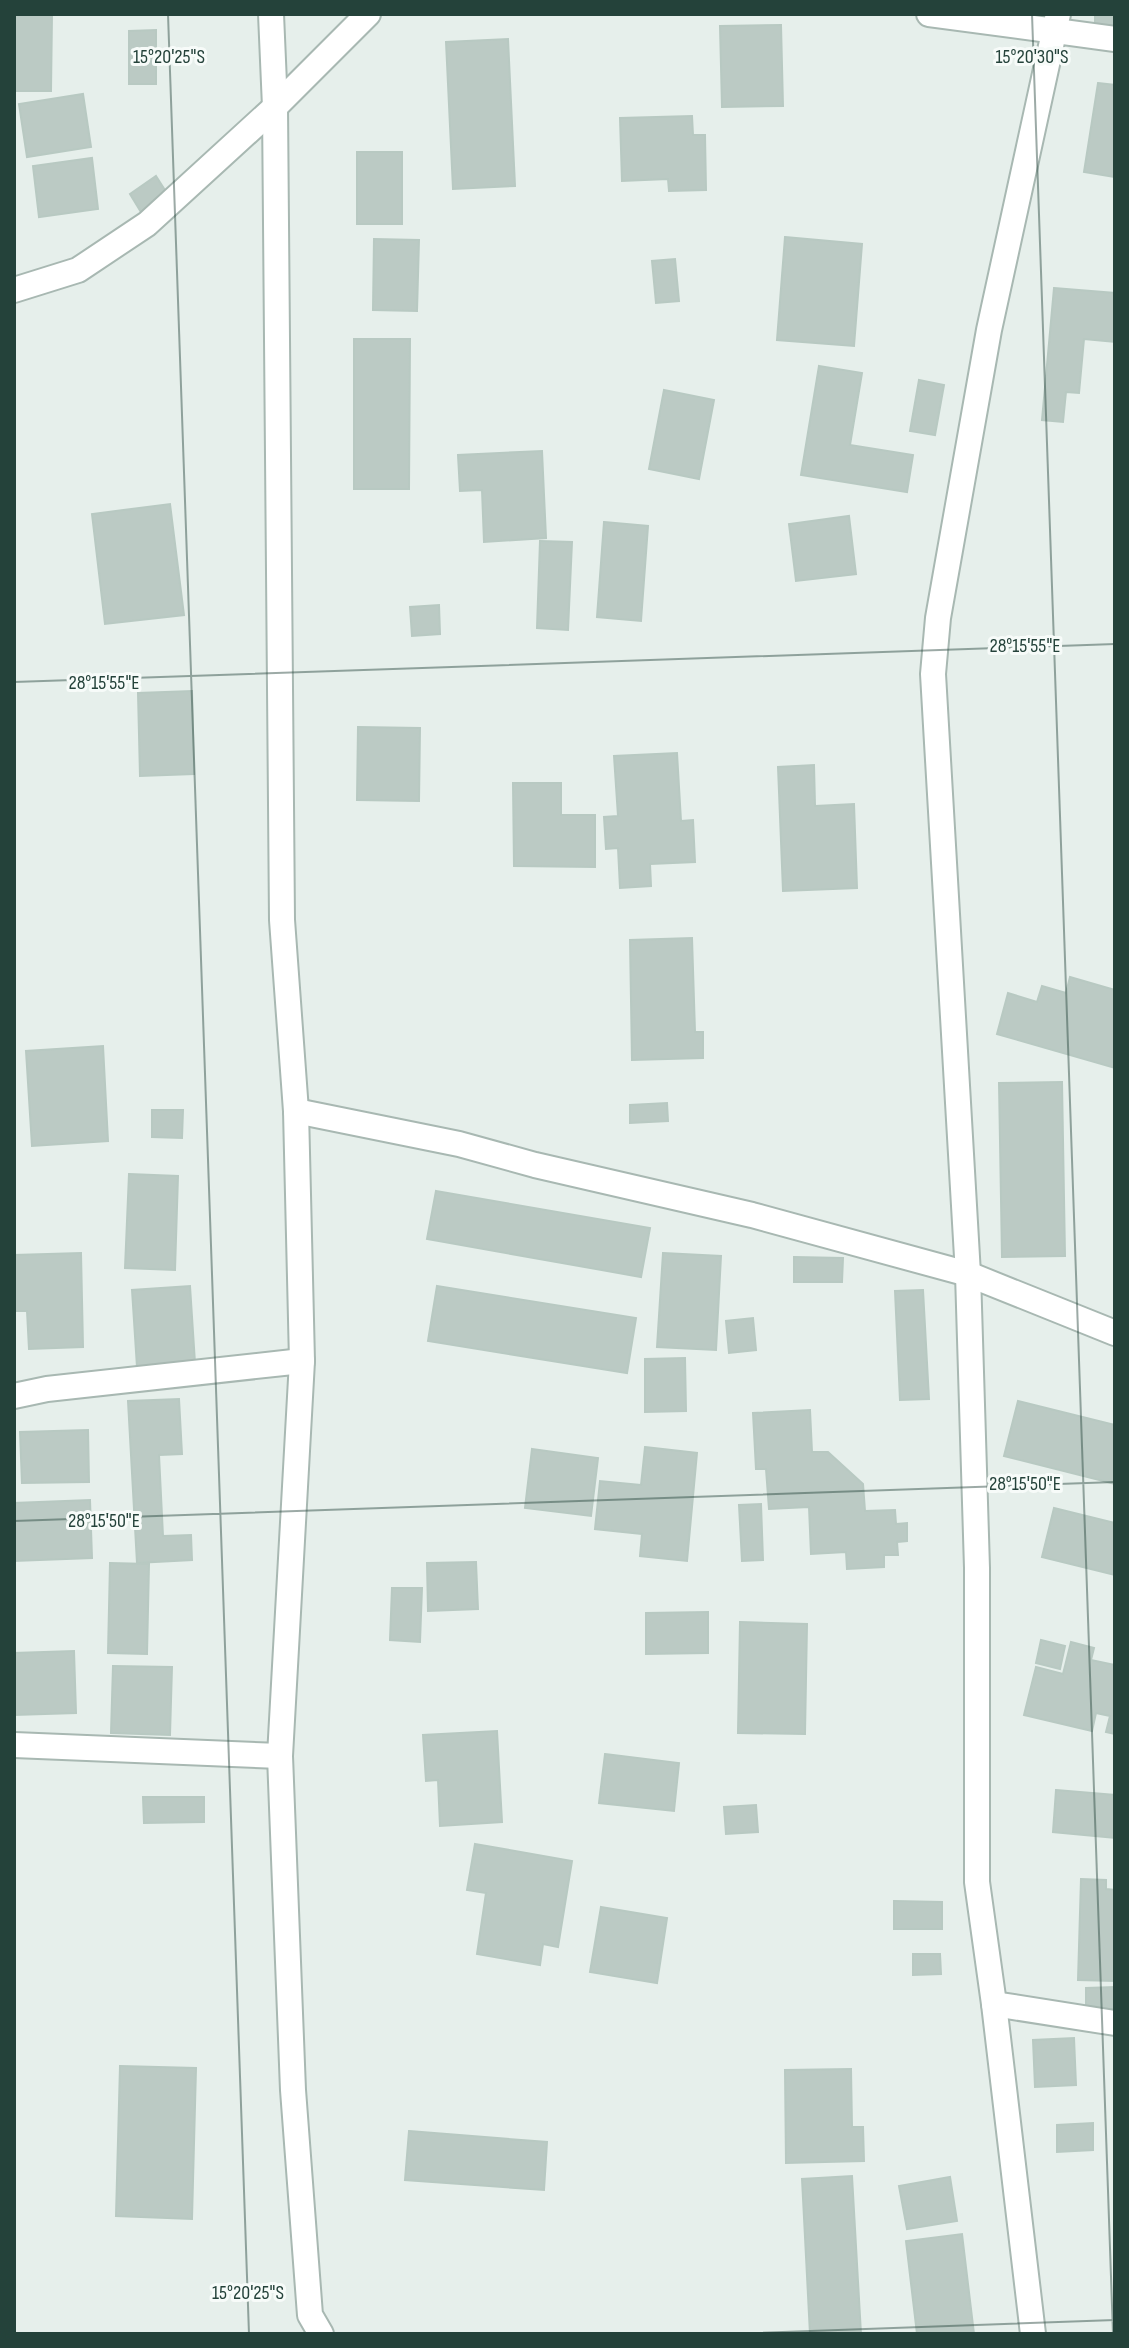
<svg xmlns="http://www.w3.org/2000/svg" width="1129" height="2348" viewBox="0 0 1129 2348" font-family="'Sofia Sans Condensed',sans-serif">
  <rect width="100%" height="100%" fill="#e6efeb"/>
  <g fill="#bbcac4" stroke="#b8c9c2" stroke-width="2">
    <path d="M 14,14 L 52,14 L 51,91 L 14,91 Z"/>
    <path d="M 1095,14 L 1115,14 L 1115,26 L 1095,25 Z"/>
    <path d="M 781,25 L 783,106 L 722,107 L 720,26 Z"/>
    <path d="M 156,30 L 156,84 L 129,84 L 129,31 Z"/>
    <path d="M 508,39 L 515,186 L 453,189 L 446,42 Z"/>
    <path d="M 1098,83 L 1115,85 L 1115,177 L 1084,172 Z"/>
    <path d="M 83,94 L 91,147 L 27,157 L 19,104 Z"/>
    <path d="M 692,116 L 693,135 L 705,135 L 706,190 L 669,191 L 668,179 L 622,181 L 620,118 Z"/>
    <rect x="357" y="152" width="45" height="72"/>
    <path d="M 92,158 L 98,209 L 39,217 L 33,166 Z"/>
    <path d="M 156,176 L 168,195 L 141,212 L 130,194 Z"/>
    <path d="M 785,237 L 862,244 L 854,346 L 777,340 Z"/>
    <path d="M 374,239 L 419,240 L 417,311 L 373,310 Z"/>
    <path d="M 675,259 L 679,301 L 656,303 L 652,261 Z"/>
    <path d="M 1054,288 L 1115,293 L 1115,342 L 1084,339 L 1079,393 L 1066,392 L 1063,422 L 1042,420 Z"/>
    <path d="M 354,339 L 410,339 L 409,489 L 354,489 Z"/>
    <path d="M 819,366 L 862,373 L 850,445 L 913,455 L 907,492 L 801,475 Z"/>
    <path d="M 919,380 L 944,385 L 935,435 L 910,431 Z"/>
    <path d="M 664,390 L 714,400 L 699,479 L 649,469 Z"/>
    <path d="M 542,451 L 546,538 L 484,542 L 482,490 L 460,491 L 458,455 Z"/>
    <path d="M 170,504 L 184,615 L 105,624 L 92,514 Z"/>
    <path d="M 849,516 L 856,574 L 796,581 L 789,524 Z"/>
    <path d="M 604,522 L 648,526 L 641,621 L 597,617 Z"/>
    <path d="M 540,541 L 572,542 L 568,630 L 537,628 Z"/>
    <path d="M 439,605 L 440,634 L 412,636 L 410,607 Z"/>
    <path d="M 192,691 L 194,774 L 140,776 L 138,693 Z"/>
    <path d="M 358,727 L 420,728 L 419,801 L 357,800 Z"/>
    <path d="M 677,753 L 681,821 L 693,820 L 695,862 L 650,864 L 651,886 L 620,888 L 618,848 L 606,849 L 604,817 L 618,816 L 614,756 Z"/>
    <path d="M 814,765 L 815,806 L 854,804 L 857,888 L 783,891 L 778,767 Z"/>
    <path d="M 513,783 L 561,783 L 561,815 L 595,815 L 595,867 L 514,866 Z"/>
    <path d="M 692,938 L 695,1032 L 703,1032 L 703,1058 L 632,1060 L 630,940 Z"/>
    <path d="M 1070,977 L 1115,990 L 1115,1068 L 997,1034 L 1008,993 L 1037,1002 L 1042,986 L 1066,993 Z"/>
    <path d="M 103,1046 L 108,1141 L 32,1146 L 26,1051 Z"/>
    <path d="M 1062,1082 L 1065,1256 L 1002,1257 L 999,1083 Z"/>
    <path d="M 667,1103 L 668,1121 L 630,1123 L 630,1105 Z"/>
    <path d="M 152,1110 L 183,1110 L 182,1138 L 152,1137 Z"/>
    <path d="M 129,1174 L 178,1176 L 175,1270 L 125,1268 Z"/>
    <path d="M 436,1191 L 650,1228 L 641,1277 L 427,1239 Z"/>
    <path d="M 81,1253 L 83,1347 L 29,1349 L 27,1311 L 14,1311 L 14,1255 Z"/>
    <path d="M 663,1253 L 721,1256 L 716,1350 L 657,1347 Z"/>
    <path d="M 794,1257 L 843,1258 L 842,1282 L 794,1282 Z"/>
    <path d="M 190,1286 L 195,1363 L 137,1367 L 132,1290 Z"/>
    <path d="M 437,1286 L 636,1318 L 627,1373 L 428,1341 Z"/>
    <path d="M 923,1290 L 929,1399 L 900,1400 L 895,1291 Z"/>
    <path d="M 753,1318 L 756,1350 L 729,1353 L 726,1321 Z"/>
    <path d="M 685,1358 L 686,1411 L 645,1412 L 645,1359 Z"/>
    <path d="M 179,1399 L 182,1454 L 159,1455 L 163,1536 L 191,1535 L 192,1560 L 137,1563 L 128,1401 Z"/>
    <path d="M 1018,1401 L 1115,1425 L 1115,1484 L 1004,1456 Z"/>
    <path d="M 810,1410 L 812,1452 L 828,1452 L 863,1484 L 865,1511 L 895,1510 L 896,1524 L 907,1523 L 907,1541 L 897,1542 L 898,1555 L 884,1555 L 884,1567 L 847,1569 L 846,1552 L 811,1554 L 809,1507 L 769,1509 L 766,1469 L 756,1469 L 753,1413 Z"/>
    <path d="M 88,1430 L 89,1482 L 22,1483 L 20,1432 Z"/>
    <path d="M 645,1447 L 697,1453 L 687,1561 L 640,1556 L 642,1534 L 595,1529 L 600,1481 L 641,1485 Z"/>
    <path d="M 532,1449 L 598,1458 L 591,1516 L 525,1508 Z"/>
    <path d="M 90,1500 L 92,1558 L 14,1561 L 14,1503 Z"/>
    <path d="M 761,1504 L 763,1560 L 742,1561 L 739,1505 Z"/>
    <path d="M 1054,1508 L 1115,1523 L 1115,1575 L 1042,1557 Z"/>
    <path d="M 476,1562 L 478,1609 L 428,1611 L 427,1563 Z"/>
    <path d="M 110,1563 L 149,1564 L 147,1654 L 108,1653 Z"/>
    <path d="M 392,1588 L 422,1588 L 420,1642 L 390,1640 Z"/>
    <path d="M 708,1612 L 708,1653 L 646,1654 L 646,1613 Z"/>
    <path d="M 740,1622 L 807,1624 L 805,1734 L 738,1733 Z"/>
    <path d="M 1041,1640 L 1065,1646 L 1060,1669 L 1036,1663 Z"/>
    <path d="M 1071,1642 L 1094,1648 L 1091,1660 L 1115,1665 L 1115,1734 L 1106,1732 L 1110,1716 L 1096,1713 L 1092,1731 L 1024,1715 L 1036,1667 L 1063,1674 Z"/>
    <path d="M 74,1651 L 76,1713 L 14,1715 L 14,1653 Z"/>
    <path d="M 113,1666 L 172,1667 L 170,1735 L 111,1733 Z"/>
    <path d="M 497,1731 L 502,1822 L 440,1826 L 438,1780 L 426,1781 L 423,1735 Z"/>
    <path d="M 605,1754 L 679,1763 L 674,1811 L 599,1803 Z"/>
    <path d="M 1056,1790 L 1115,1795 L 1115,1838 L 1053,1832 Z"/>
    <path d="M 143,1797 L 204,1797 L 204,1822 L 144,1823 Z"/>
    <path d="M 756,1805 L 758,1832 L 726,1834 L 724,1807 Z"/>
    <path d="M 475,1844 L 572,1861 L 558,1947 L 543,1944 L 540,1965 L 477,1954 L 486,1893 L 467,1890 Z"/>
    <path d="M 1081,1879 L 1106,1880 L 1106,1889 L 1115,1890 L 1115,1981 L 1078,1980 Z"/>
    <path d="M 894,1901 L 942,1902 L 942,1929 L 894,1929 Z"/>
    <path d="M 601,1907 L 667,1918 L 657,1983 L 590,1972 Z"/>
    <path d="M 913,1954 L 940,1954 L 941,1974 L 913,1975 Z"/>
    <path d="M 1115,1987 L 1115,2009 L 1086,2009 L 1086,1988 Z"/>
    <path d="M 1074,2038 L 1076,2085 L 1035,2087 L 1033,2040 Z"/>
    <path d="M 120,2066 L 196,2068 L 192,2219 L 116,2216 Z"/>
    <path d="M 851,2069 L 852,2127 L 863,2127 L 864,2161 L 786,2163 L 785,2070 Z"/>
    <path d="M 1093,2123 L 1093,2150 L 1057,2152 L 1057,2125 Z"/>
    <path d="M 409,2131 L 547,2142 L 544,2190 L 405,2180 Z"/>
    <path d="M 852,2176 L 861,2334 L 810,2334 L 802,2179 Z"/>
    <path d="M 950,2177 L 957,2221 L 907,2229 L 899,2186 Z"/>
    <path d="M 962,2234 L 974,2334 L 917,2334 L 906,2241 Z"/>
  </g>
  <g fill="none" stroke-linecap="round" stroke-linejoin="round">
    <g stroke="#a8b8b2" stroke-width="28">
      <g id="street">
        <path d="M 271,14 L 275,107 L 282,920 L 296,1111 L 302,1361 L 280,1756 L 293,2090 L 310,2315 L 321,2334"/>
        <path d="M 929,14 L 1115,39"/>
        <path d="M 14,290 L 78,270 L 147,224 L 275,107 L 368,14"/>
        <path d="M 296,1111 L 459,1144 L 535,1165 L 752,1215 L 968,1274 L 1115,1333"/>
        <path d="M 14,1396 L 47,1389 L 302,1361"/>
        <path d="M 14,1745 L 280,1756"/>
        <path d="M 994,2004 L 1115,2023"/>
        <path d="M 1033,2334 L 994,2004 L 977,1882 L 977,1568 L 968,1274 L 933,674 L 938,618 L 989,330 L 1058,14"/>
      </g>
    </g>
    <use href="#street" stroke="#fff" stroke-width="24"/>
  </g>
  <path fill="none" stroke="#24423a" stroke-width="2" stroke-opacity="0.45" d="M 168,14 L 249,2334M 1032,14 L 1113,2334M 14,682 L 1115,644M 14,1521 L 1115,1482M 726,2334 L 1115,2320"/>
  <g font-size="20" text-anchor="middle" fill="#24423a" stroke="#f7fbf9" stroke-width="6" stroke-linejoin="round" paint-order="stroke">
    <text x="169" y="63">15°20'25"S</text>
    <text x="1032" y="63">15°20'30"S</text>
    <text x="1025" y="652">28°15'55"E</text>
    <text x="104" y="689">28°15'55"E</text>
    <text x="1025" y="1490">28°15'50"E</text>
    <text x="104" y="1527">28°15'50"E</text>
    <text x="248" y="2299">15°20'25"S</text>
  </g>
  <rect width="1129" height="2348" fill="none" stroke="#24423a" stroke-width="32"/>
</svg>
